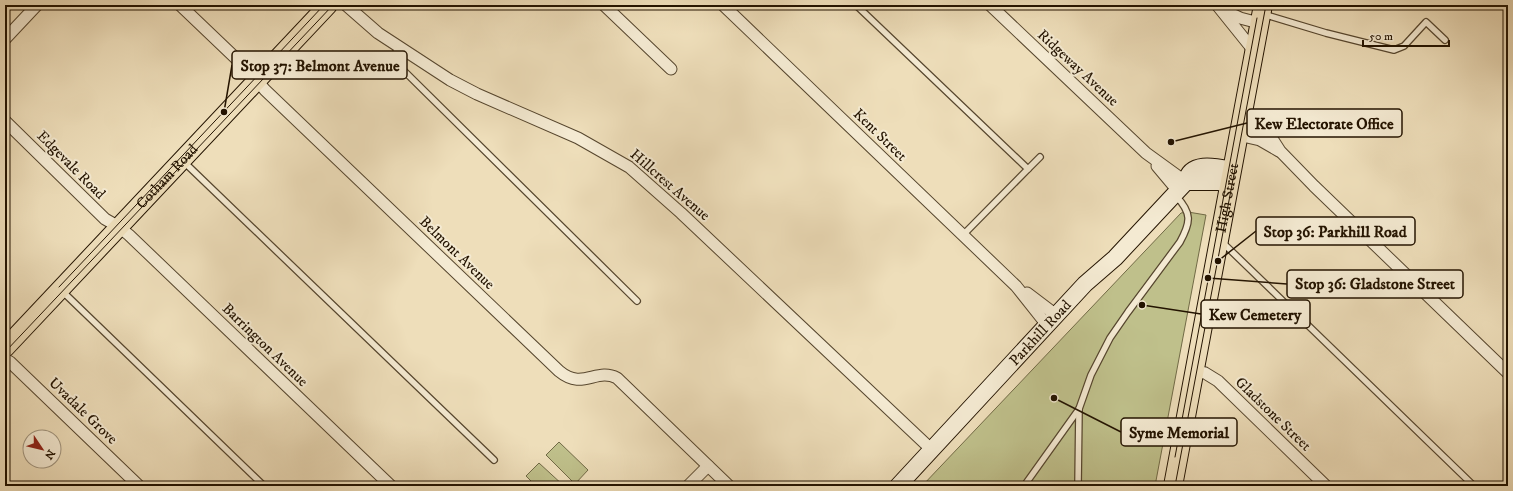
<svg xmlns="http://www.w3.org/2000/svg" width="1513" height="491" viewBox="0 0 1513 491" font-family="'IM FELL DW Pica',serif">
  <rect width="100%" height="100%" fill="#eedeba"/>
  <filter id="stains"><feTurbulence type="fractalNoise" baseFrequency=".005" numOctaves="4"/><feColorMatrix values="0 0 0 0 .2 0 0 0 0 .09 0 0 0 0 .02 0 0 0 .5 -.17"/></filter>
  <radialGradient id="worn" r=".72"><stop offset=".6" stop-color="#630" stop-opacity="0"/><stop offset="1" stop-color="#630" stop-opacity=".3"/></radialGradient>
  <g fill="#bfc08b" stroke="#716a46">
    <path d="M 1188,212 L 1206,215 L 1155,486 L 922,486 L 1164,231 L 1181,213 Z"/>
    <path d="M 559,442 L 588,470 L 575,484 L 546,455 Z"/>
    <path d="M 539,463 L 564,486 L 536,486 L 526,476 Z"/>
  </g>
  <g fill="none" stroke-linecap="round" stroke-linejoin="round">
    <g stroke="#56462e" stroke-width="8">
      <g id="lane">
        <path d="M 856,5 L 1028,169 L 963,235"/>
        <path d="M 1263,14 L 1326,33 L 1394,50 L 1404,46 L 1426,22 L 1445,40"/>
        <path d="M 399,47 L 392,59 L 637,301"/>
        <path d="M 184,162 L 494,460"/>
        <path d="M 1028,169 L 1040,157"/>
        <path d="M 1223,243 L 1474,486"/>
        <path d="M 62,291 L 264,486"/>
        <path d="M 1024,486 L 1079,409 L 1091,375 L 1110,338 L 1128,312 L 1180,242 C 1191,222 1192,213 1176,196"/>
        <path d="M 1078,486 L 1079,409"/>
      </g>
    </g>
    <g stroke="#56462e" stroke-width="13">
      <g id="street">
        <path d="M 180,5 L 247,69 L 265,90 L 559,371 C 583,391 596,367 617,378 L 729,486"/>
        <path d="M 346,5 L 378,33 L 450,80 L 477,94 L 578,138 L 629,167 L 681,213 L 932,450"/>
        <path d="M 604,5 L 671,69"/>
        <path d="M 723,5 L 1016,286 L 1047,325"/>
        <path d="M 990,5 L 1146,153 L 1186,182"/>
        <path d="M 1217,5 L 1254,51"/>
        <path d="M 1223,10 L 1240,18 L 1259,23"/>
        <path d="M 5,39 L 37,5"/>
        <path d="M 1241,120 L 1260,127 L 1266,131 L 1271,137 L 1280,151 L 1314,186 L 1508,373"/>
        <path d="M 5,121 L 105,219 L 119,227 L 129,235 L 391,486"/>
        <path d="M 1238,135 L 1260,140 L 1279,151"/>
        <path d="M 1157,166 L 1178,191"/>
        <path d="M 1027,293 L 1056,315"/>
        <path d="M 5,359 L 10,362 L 139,486"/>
        <path d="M 1194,371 L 1205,373 L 1218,381 L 1326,486"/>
        <path d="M 688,486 L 708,466"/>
      </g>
    </g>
    <g stroke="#231300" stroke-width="18">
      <g id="secondary">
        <path d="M 1186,182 L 1218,182 L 1229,184"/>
        <path id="s1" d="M 898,486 L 1085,284 L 1115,258 L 1186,182 C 1190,160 1217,167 1232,170"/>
      </g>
    </g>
    <g stroke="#231300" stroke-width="20">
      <g id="primary">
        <path id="s2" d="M 5,348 L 328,5"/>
        <path id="s3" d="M 1173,486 L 1263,5"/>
      </g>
    </g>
    <use href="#lane" stroke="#f4ead2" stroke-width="5.5"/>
    <use href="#street" stroke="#f4ead2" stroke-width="11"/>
    <use href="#secondary" stroke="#f4ead2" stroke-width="16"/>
    <use href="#primary" stroke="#eedeba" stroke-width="18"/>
    <g stroke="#231300" stroke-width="1">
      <path d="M 59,287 L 324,5"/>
      <path d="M 5,352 L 333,5"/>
      <path d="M 1175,457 L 1257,18"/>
      <path d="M 1175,486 L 1266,5"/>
    </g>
  </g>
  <g text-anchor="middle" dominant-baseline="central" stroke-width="4" stroke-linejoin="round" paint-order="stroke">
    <g font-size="15" fill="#231300" stroke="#f4ead2">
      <text transform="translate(1078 68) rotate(43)">Ridgeway Avenue</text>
      <text transform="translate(880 135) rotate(44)">Kent Street</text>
      <text transform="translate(71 165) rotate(45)">Edgevale Road</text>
      <text stroke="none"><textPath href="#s2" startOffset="236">Cotham Road</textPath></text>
      <text transform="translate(670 185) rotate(41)">Hillcrest Avenue</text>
      <text stroke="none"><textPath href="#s3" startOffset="293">High Street</textPath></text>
      <text transform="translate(457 253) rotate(44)">Belmont Avenue</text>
      <text stroke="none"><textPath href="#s1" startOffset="209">Parkhill Road</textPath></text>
      <text transform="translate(265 345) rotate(44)">Barrington Avenue</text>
      <text transform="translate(83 411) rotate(44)">Uvadale Grove</text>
      <text transform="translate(1273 414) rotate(44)">Gladstone Street</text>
    </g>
  </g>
  <path fill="none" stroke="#231300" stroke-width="1.5" d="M224 112L232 65M1171 142L1247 123M1218 261L1256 231M1208 278L1287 284M1142 305L1201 314M1054 398L1121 432"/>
  <g fill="#231300" stroke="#f4ead2" stroke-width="1.5">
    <circle cx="224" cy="112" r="4"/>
    <circle cx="1171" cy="142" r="4"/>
    <circle cx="1218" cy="261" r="4"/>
    <circle cx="1208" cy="278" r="4"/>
    <circle cx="1142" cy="305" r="4"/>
    <circle cx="1054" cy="398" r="4"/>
  </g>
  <g fill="#f4ead2" stroke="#231300" stroke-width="1.5">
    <rect x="232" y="51" width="175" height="28" rx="4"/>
    <rect x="1247" y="109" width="155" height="28" rx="4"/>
    <rect x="1256" y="217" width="159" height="28" rx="4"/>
    <rect x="1287" y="270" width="176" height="28" rx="4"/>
    <rect x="1201" y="300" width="109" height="28" rx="4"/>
    <rect x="1121" y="418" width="116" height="28" rx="4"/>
  </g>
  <g font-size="16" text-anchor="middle" font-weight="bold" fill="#231300">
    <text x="320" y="71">Stop 37: Belmont Avenue</text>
    <text x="1324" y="129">Kew Electorate Office</text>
    <text x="1335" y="237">Stop 36: Parkhill Road</text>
    <text x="1375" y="289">Stop 36: Gladstone Street</text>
    <text x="1255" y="320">Kew Cemetery</text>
    <text x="1179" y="438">Syme Memorial</text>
  </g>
  <rect width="1513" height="491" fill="none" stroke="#eedeba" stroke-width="20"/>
  <rect x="6" y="6" width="1501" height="479" fill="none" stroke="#231300" stroke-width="2"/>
  <rect x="10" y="10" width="1493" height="471" fill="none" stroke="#231300"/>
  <g transform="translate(42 449) rotate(125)"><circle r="19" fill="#f4ead2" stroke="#a0947e"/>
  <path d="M0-3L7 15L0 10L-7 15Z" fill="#8f2418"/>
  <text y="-6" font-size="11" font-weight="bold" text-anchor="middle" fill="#231300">N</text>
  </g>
  <path d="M1363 40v6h86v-6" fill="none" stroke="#231300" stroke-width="2"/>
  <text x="1369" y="40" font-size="12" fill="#231300" stroke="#f4ead2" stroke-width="3" paint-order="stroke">50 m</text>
  <rect width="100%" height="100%" filter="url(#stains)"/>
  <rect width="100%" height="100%" fill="url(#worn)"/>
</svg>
